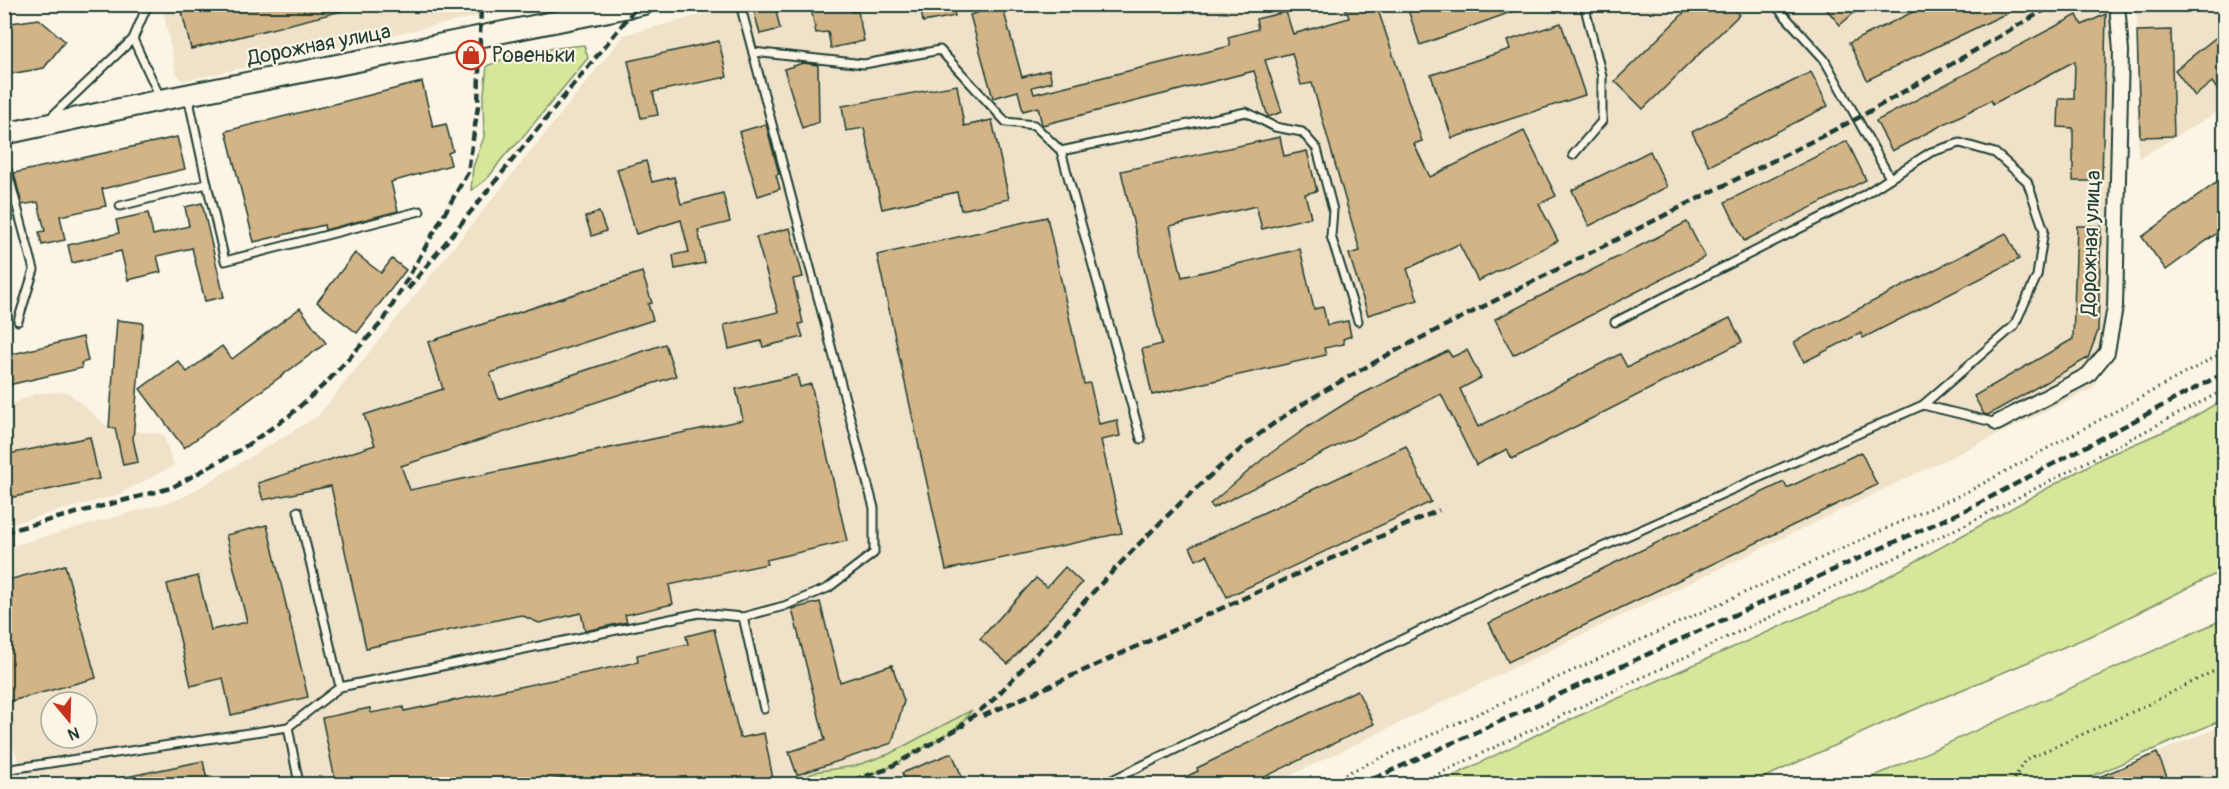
<svg xmlns="http://www.w3.org/2000/svg" width="2229" height="789" viewBox="0 0 2229 789" font-family="Pangolin,sans-serif">
  <rect width="100%" height="100%" fill="#fcf5e5"/>
  <filter id="ink" filterUnits="userSpaceOnUse"><feTurbulence type="fractalNoise" baseFrequency=".0167" numOctaves="2"/><feDisplacementMap in="SourceGraphic" scale="12" xChannelSelector="R" yChannelSelector="G"/><feConvolveMatrix kernelMatrix="1 2 1 2 8 2 1 2 1" color-interpolation-filters="sRGB"/></filter>
  <g filter="url(#ink)">
    <g fill="#efe2c8" fill-rule="evenodd">
      <path d="M 744,4 L 2112,5 L 2127,207 L 2123,309 L 2094,388 L 1273,784 L 27,784 L 5,724 L 5,548 L 182,498 L 318,416 L 624,35 ZM 51,702 L 87,702 L 87,738 L 51,738 Z"/>
      <path d="M 162,5 L 528,5 L 183,81 L 176,73 Z"/>
      <path d="M 2132,5 L 2224,5 L 2224,108 L 2138,159 L 2137,19 Z"/>
      <path d="M 68,392 L 109,428 L 163,434 L 174,466 L 115,496 L 5,525 L 5,407 L 37,393 Z"/>
      <path d="M 2224,725 L 2224,784 L 2081,784 L 2157,753 Z"/>
    </g>
    <g fill="#d6e79b" stroke="#7a9268" stroke-width="1.5">
      <path d="M 584,45 L 588,58 L 516,145 C 496,158 498,176 471,190 L 473,167 L 484,137 L 483,102 L 487,66 L 520,52 Z"/>
      <path d="M 2224,399 L 2224,570 L 2095,634 L 1899,716 L 1750,784 L 1437,784 L 1540,733 L 1871,586 L 2102,458 L 2183,423 Z"/>
      <path d="M 2224,619 L 2224,719 L 2074,784 L 1857,784 Z"/>
      <path d="M 972,710 L 958,728 L 885,770 L 840,784 L 787,784 L 819,771 L 855,766 L 889,754 Z"/>
    </g>
    <g fill="#d2b486" stroke="#1f3d34" stroke-width="1.5">
      <path d="M 180,4 L 350,4 L 350,9 L 191,49 Z"/>
      <path d="M 810,4 L 851,4 L 852,12 L 858,11 L 864,41 L 831,48 L 828,32 L 816,33 Z"/>
      <path d="M 920,4 L 952,4 L 955,16 L 923,22 Z"/>
      <path d="M 1344,4 L 1376,4 L 1422,141 L 1414,144 L 1430,177 L 1524,131 L 1556,196 L 1539,204 L 1558,241 L 1478,281 L 1459,244 L 1407,269 L 1418,300 L 1368,315 L 1349,254 L 1360,251 L 1312,83 L 1301,85 L 1292,53 L 1265,60 L 1282,112 L 1268,117 L 1254,71 L 1042,125 L 1038,107 L 1023,111 L 1018,91 L 993,98 L 970,15 L 1002,5 L 1022,77 L 1049,70 L 1052,82 L 1032,87 L 1034,94 L 1230,46 L 1228,37 L 1258,29 L 1256,19 L 1286,12 L 1293,34 L 1349,18 Z"/>
      <path d="M 1406,4 L 1528,4 L 1528,6 L 1420,45 Z"/>
      <path d="M 1693,4 L 1729,4 L 1739,15 L 1643,109 L 1615,81 Z"/>
      <path d="M 1822,4 L 1864,4 L 1840,25 Z"/>
      <path d="M 1929,4 L 2026,4 L 1867,80 L 1849,43 Z"/>
      <path d="M 775,6 L 780,29 L 760,34 L 754,11 Z"/>
      <path d="M 2106,14 L 2102,181 L 2073,181 L 2073,128 L 2058,127 L 2059,99 L 2074,99 L 2075,61 L 1993,104 L 1991,100 L 1892,151 L 1876,121 L 2077,15 L 2082,25 Z"/>
      <path d="M 39,19 L 65,41 L 44,68 L 4,75 L 4,24 Z"/>
      <path d="M 1561,23 L 1585,95 L 1452,138 L 1431,75 L 1510,49 L 1507,41 Z"/>
      <path d="M 2171,30 L 2174,136 L 2140,137 L 2137,31 Z"/>
      <path d="M 2224,31 L 2224,99 L 2212,82 L 2195,96 L 2175,70 Z"/>
      <path d="M 719,41 L 727,77 L 653,92 L 658,115 L 641,118 L 628,61 Z"/>
      <path d="M 803,63 L 818,65 L 819,122 L 802,128 L 784,69 Z"/>
      <path d="M 1811,72 L 1828,106 L 1709,166 L 1692,132 Z"/>
      <path d="M 422,82 L 433,127 L 446,124 L 453,151 L 448,153 L 451,165 L 391,182 L 398,211 L 325,230 L 324,225 L 254,242 L 226,131 Z"/>
      <path d="M 957,85 L 964,126 L 992,120 L 1009,199 L 961,210 L 957,192 L 882,209 L 864,128 L 846,131 L 842,106 Z"/>
      <path d="M 766,124 L 779,174 L 776,175 L 780,189 L 758,196 L 739,132 Z"/>
      <path d="M 177,137 L 185,169 L 102,189 L 106,206 L 60,216 L 65,240 L 42,245 L 39,232 L 45,231 L 38,202 L 22,205 L 14,173 Z"/>
      <path d="M 1280,137 L 1284,156 L 1307,151 L 1317,191 L 1305,194 L 1311,217 L 1262,229 L 1256,206 L 1170,226 L 1182,277 L 1300,249 L 1314,309 L 1323,307 L 1327,325 L 1348,321 L 1351,336 L 1343,339 L 1344,344 L 1324,348 L 1326,355 L 1152,395 L 1142,349 L 1162,344 L 1121,171 Z"/>
      <path d="M 1847,141 L 1866,180 L 1744,241 L 1725,202 Z"/>
      <path d="M 1650,151 L 1667,187 L 1589,226 L 1572,190 Z"/>
      <path d="M 646,161 L 652,182 L 674,177 L 681,204 L 723,193 L 730,222 L 698,230 L 705,263 L 675,269 L 673,255 L 689,252 L 681,220 L 636,234 L 617,169 Z"/>
      <path d="M 2224,177 L 2224,228 L 2166,270 L 2142,237 Z"/>
      <path d="M 4,182 L 12,208 L 4,210 Z"/>
      <path d="M 202,203 L 224,297 L 205,301 L 192,248 L 157,256 L 161,272 L 128,280 L 121,251 L 72,263 L 68,245 L 119,233 L 116,220 L 148,213 L 153,235 L 189,226 L 185,207 Z"/>
      <path d="M 599,212 L 606,231 L 592,236 L 585,217 Z"/>
      <path d="M 1047,217 L 1084,384 L 1090,383 L 1099,424 L 1117,420 L 1120,436 L 1101,440 L 1122,533 L 946,570 L 877,255 Z"/>
      <path d="M 1687,222 L 1705,257 L 1513,355 L 1495,319 Z"/>
      <path d="M 2077,226 L 2101,226 L 2098,331 L 2088,358 L 1988,415 L 1984,414 L 1974,396 L 2073,339 Z"/>
      <path d="M 790,228 L 803,277 L 793,279 L 803,323 L 799,324 L 803,337 L 763,347 L 761,341 L 729,349 L 724,325 L 778,312 L 756,237 Z"/>
      <path d="M 2006,233 L 2019,259 L 1863,338 L 1861,333 L 1804,362 L 1794,342 Z"/>
      <path d="M 355,253 L 381,273 L 392,259 L 406,270 L 357,333 L 317,302 Z"/>
      <path d="M 642,272 L 652,303 L 648,304 L 653,320 L 490,373 L 499,399 L 665,344 L 676,376 L 401,466 L 410,490 L 743,420 L 736,389 L 797,375 L 800,387 L 811,384 L 847,541 L 766,560 L 767,564 L 669,585 L 673,604 L 625,615 L 627,622 L 585,631 L 581,613 L 539,623 L 521,615 L 366,648 L 331,486 L 263,500 L 258,483 L 375,445 L 364,415 L 443,389 L 428,342 Z"/>
      <path d="M 300,308 L 326,343 L 184,448 L 140,389 L 178,361 L 187,372 L 222,346 L 232,359 Z"/>
      <path d="M 1730,318 L 1742,342 L 1512,459 L 1507,449 L 1476,465 L 1441,394 L 1213,508 L 1210,504 L 1264,458 L 1309,426 L 1354,398 L 1448,351 L 1452,357 L 1467,350 L 1481,378 L 1460,389 L 1478,427 L 1620,354 L 1627,367 Z"/>
      <path d="M 117,320 L 143,323 L 133,439 L 138,462 L 123,465 L 115,428 L 109,428 Z"/>
      <path d="M 83,337 L 88,361 L 81,363 L 82,368 L 4,386 L 4,356 Z"/>
      <path d="M 90,437 L 99,479 L 4,499 L 4,455 Z"/>
      <path d="M 1406,446 L 1431,502 L 1227,597 L 1207,555 L 1196,560 L 1190,547 Z"/>
      <path d="M 1861,452 L 1877,485 L 1508,662 L 1489,623 L 1784,482 L 1787,488 Z"/>
      <path d="M 267,525 L 308,697 L 231,715 L 223,678 L 191,686 L 167,584 L 198,576 L 211,630 L 247,622 L 226,535 Z"/>
      <path d="M 65,565 L 96,678 L 4,703 L 4,581 Z"/>
      <path d="M 1065,567 L 1082,583 L 1008,664 L 980,639 L 1036,578 L 1047,587 Z"/>
      <path d="M 820,602 L 840,682 L 892,665 L 904,701 L 892,743 L 797,775 L 789,752 L 825,740 L 792,609 Z"/>
      <path d="M 714,629 L 740,738 L 764,733 L 774,784 L 563,784 L 561,778 L 529,784 L 336,784 L 322,718 L 370,708 L 371,713 L 403,707 L 404,711 L 638,662 L 637,655 L 688,644 L 686,636 Z"/>
      <path d="M 1357,690 L 1374,724 L 1250,784 L 1171,784 L 1198,771 L 1197,768 Z"/>
      <path d="M 952,753 L 965,784 L 907,784 L 902,773 Z"/>
      <path d="M 2157,753 L 2170,784 L 2082,784 Z"/>
      <path d="M 203,761 L 208,784 L 117,784 L 116,779 Z"/>
    </g>
    <g fill="none" stroke-linecap="round" stroke-linejoin="round">
      <g stroke="#1f3d34" stroke-width="11">
        <g id="lane">
          <path d="M 148,4 L 133,39 L 160,97"/>
          <path d="M 1774,4 L 1824,59 L 1890,178"/>
          <path d="M 753,52 L 864,64 L 940,50 L 1006,122 L 1034,125 L 1061,151 L 1141,439"/>
          <path d="M 50,118 L 133,39"/>
          <path d="M 1061,151 L 1246,112 L 1275,127 L 1302,132 L 1317,149 L 1333,210 L 1331,236 L 1358,321"/>
          <path d="M 1573,155 L 1602,121 L 1602,76 L 1584,4"/>
          <path d="M 4,158 L 34,270 L 18,321"/>
          <path d="M 207,184 L 225,261 L 420,211"/>
          <path d="M 120,206 L 207,184 L 188,96"/>
          <path d="M 1615,322 L 1856,200 L 1931,152 L 1960,143 L 1995,153 L 2027,181 L 2044,230 L 2037,276 L 2014,326 L 1923,405"/>
          <path d="M 298,511 L 340,687"/>
          <path d="M 743,617 L 764,709"/>
          <path d="M 288,727 L 299,784"/>
          <path d="M 4,770 L 288,727 L 340,687 L 699,613 L 743,617 L 784,606 L 828,588 L 874,553 L 874,508 L 740,4"/>
          <path d="M 1104,784 L 1487,598 L 1923,405 L 1997,423"/>
        </g>
      </g>
      <g stroke="#1f3d34" stroke-width="18">
        <path id="street" d="M 1997,423 L 2088,375 L 2107,352 L 2115,307 L 2121,51 L 2117,4"/>
      </g>
      <g stroke="#1f3d34" stroke-width="24">
        <path id="secondary" d="M 4,134 L 161,100 L 644,4"/>
      </g>
      <g stroke="#1f3d34" stroke-width="3" stroke-dasharray="1.5 4.5" stroke-linecap="butt">
        <path d="M 1323,784 L 1971,490 L 2224,352"/>
        <path d="M 1417,784 L 1975,520 L 2224,390"/>
        <path d="M 2011,784 L 2025,760 L 2141,708 L 2224,666"/>
      </g>
      <use href="#lane" stroke="#fcf5e5" stroke-width="7"/>
      <use href="#street" stroke="#fcf5e5" stroke-width="14"/>
      <use href="#secondary" stroke="#fcf5e5" stroke-width="20"/>
      <g stroke="#1f3d34" stroke-width="4.5" stroke-dasharray="9 4.5" stroke-linecap="butt">
        <path d="M 408,289 L 639,4"/>
        <path d="M 4,532 L 171,488 L 240,450 L 289,416 L 328,381 L 384,320 L 468,172 L 478,106 L 481,4"/>
        <path d="M 983,716 L 1439,510"/>
        <path d="M 958,728 L 993,700 C 1078,610 1160,513 1257,436 C 1299,403 1347,378 1393,352 L 1858,118 L 2055,4"/>
        <path d="M 840,784 L 885,770 L 964,725"/>
        <path d="M 1362,784 L 1974,506 L 2224,373"/>
      </g>
    </g>
  </g>
  <defs>
    <g id="shop-ring" transform="scale(1.5)"><circle r="9.5" fill="#fcf5e5" stroke="#c8321e" stroke-width="1.5"/><path d="M-5-2.5h2.3a2.7 3.5 0 0 1 5.4 0H5L5.5 6h-11ZM-1.5-2.5h3a1.5 2.3 0 0 0-3 0Z" fill="#c8321e"/></g>
  </defs>
  <g fill-rule="evenodd">
    <use href="#shop-ring" x="471" y="55"/>
  </g>
  <g text-anchor="middle" dominant-baseline="central" stroke-width="4.5" stroke-linejoin="round" paint-order="stroke">
    <g font-size="21" fill="#1f3d34" stroke="#fcf5e5">
      <text transform="translate(319 45) rotate(-11)">Дорожная улица</text>
      <text transform="translate(2091 243) rotate(-88)">Дорожная улица</text>
    </g>
    <g font-size="21" fill="#1f3d34" stroke="#fcf5e5" text-anchor="start">
      <text x="492" y="55">Ровеньки</text>
    </g>
  </g>
  <rect width="2229" height="789" fill="none" stroke="#fcf5e5" stroke-width="24"/>
  <rect x="12" y="12" width="2205" height="765" fill="none" stroke="#1f3d34" stroke-width="2" filter="url(#ink)"/>
  <g transform="translate(69 720) rotate(161)"><circle r="28" fill="#fcf5e5" stroke="#a4ab9e" stroke-width="1.5"/>
  <path d="M0-4.5L10 22L0 15L-10 22Z" fill="#c8321e"/>
  <text y="-9" font-size="16" font-weight="bold" text-anchor="middle" fill="#1f3d34">N</text>
  </g>
</svg>
